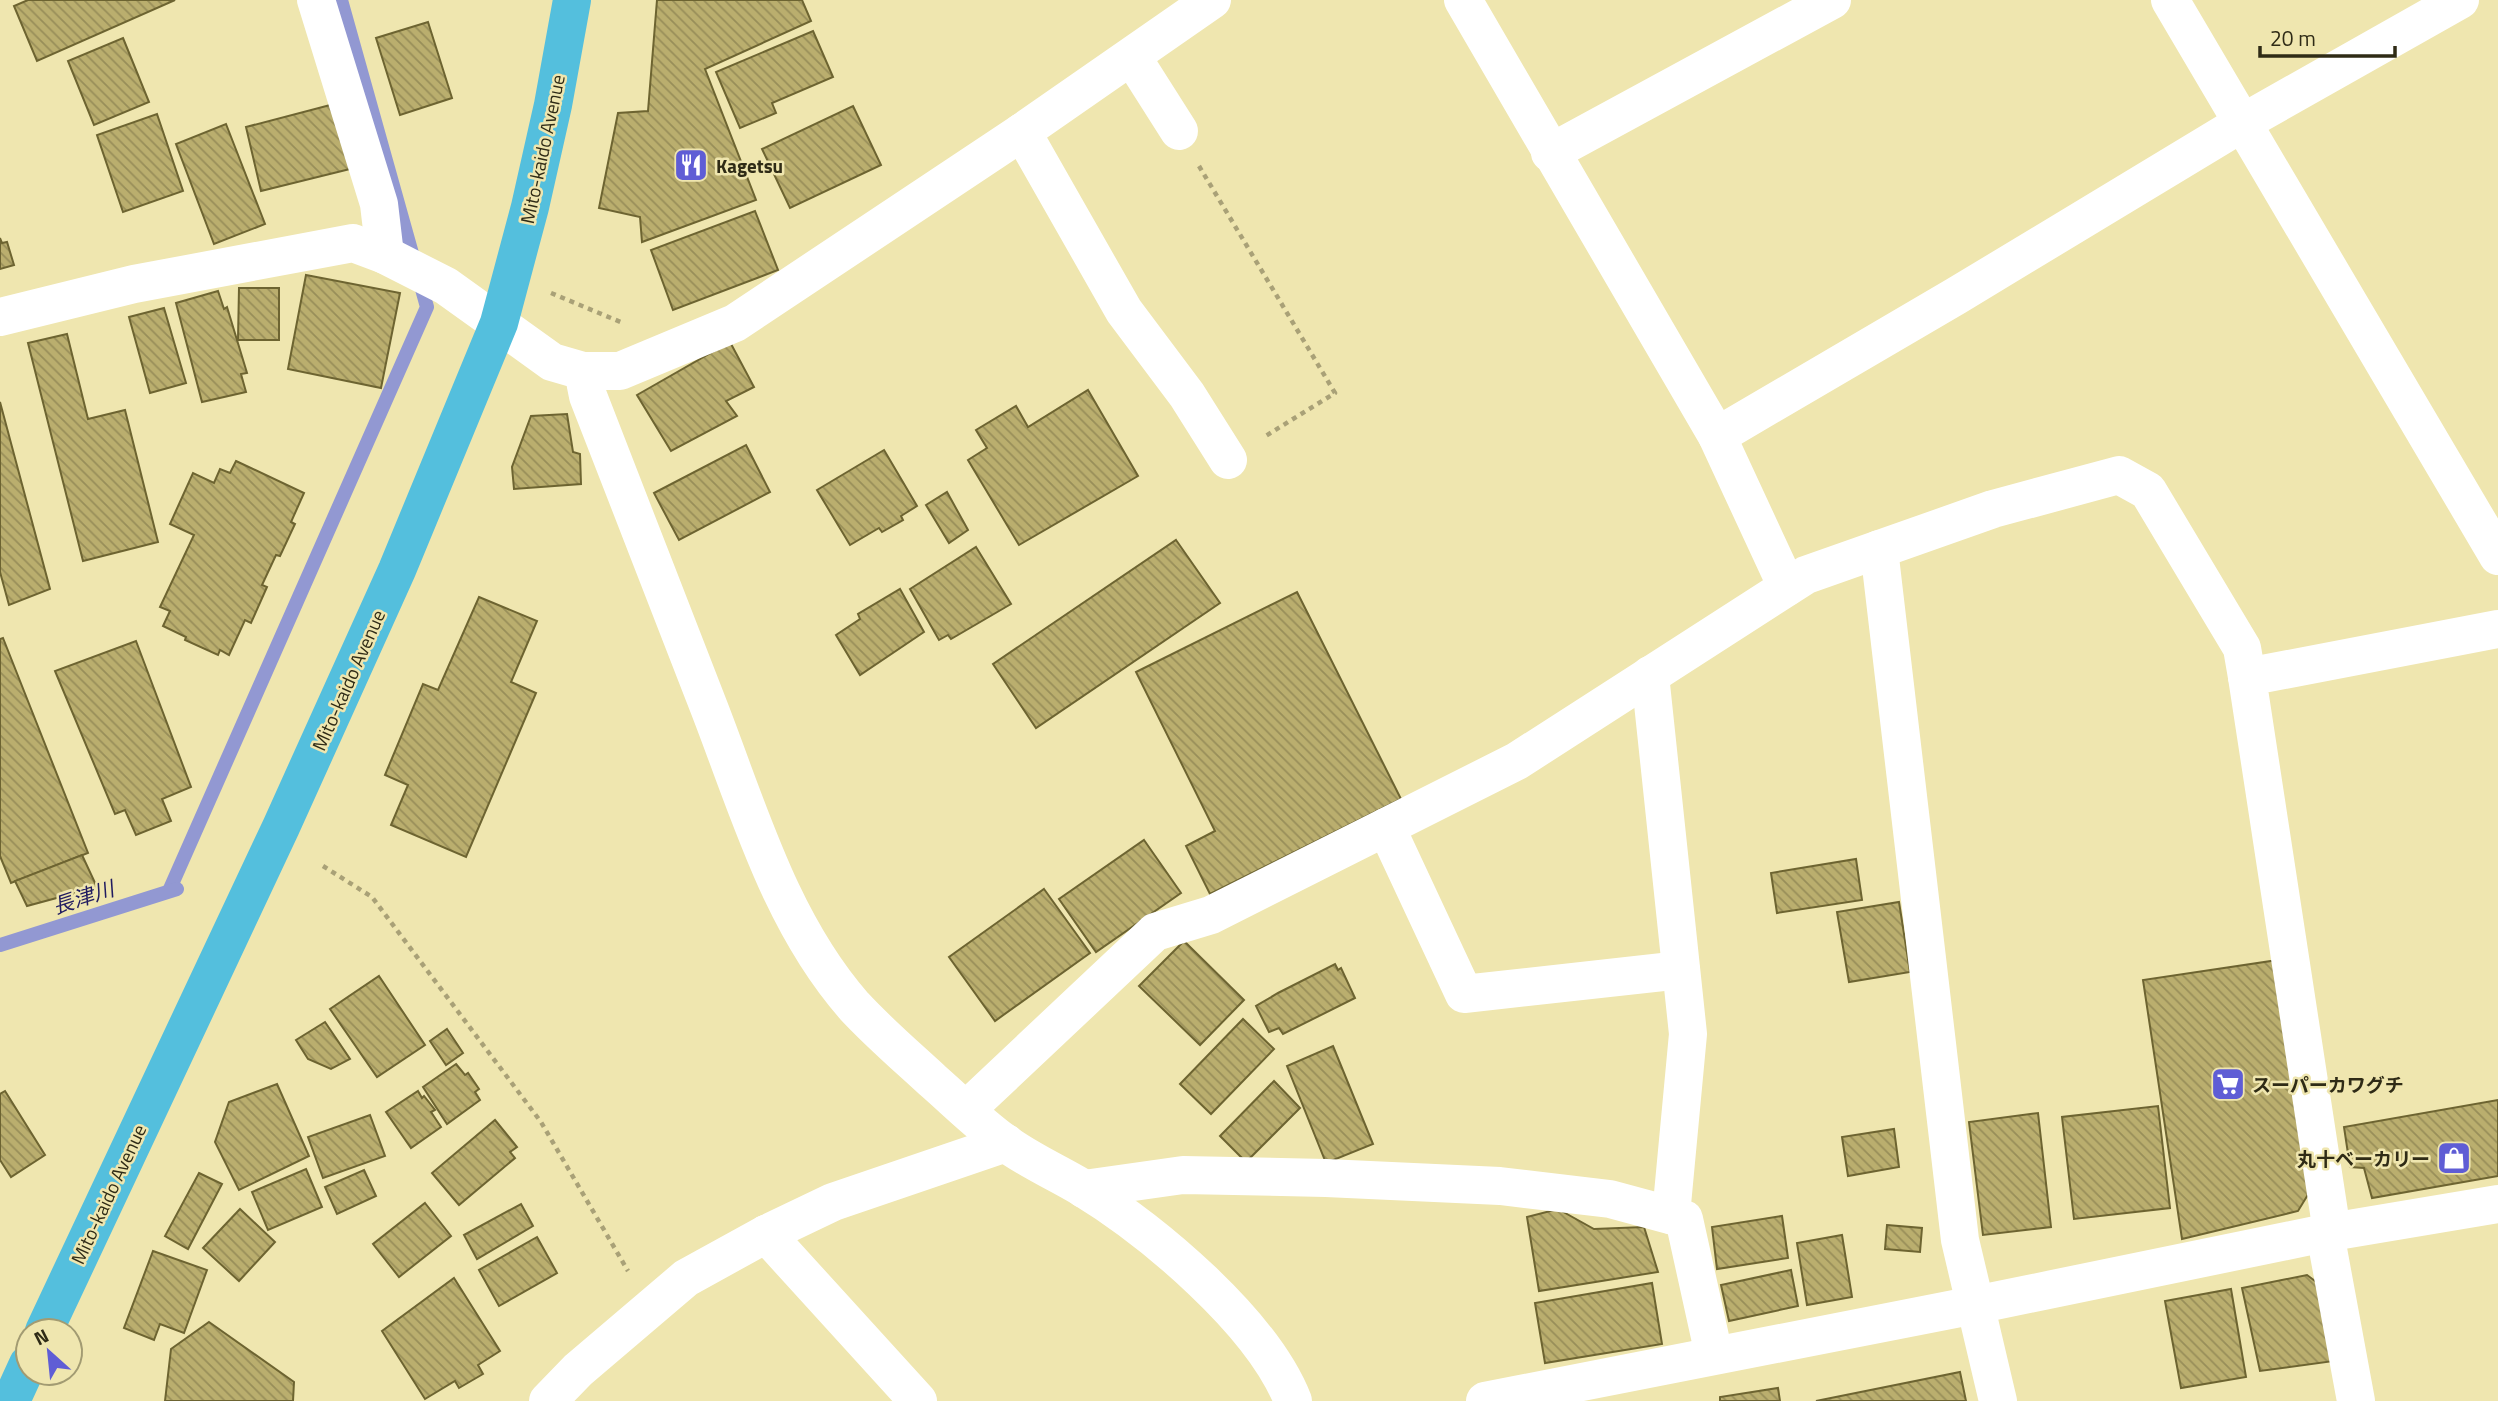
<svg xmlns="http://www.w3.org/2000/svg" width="2498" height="1401" viewBox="0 0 2498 1401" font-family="'Titillium Web','Noto Sans JP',sans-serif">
  <defs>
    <pattern id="building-back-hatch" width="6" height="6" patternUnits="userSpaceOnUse" patternTransform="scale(1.75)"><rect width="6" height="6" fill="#baae6e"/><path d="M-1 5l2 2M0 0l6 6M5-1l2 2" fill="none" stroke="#988e59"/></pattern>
  </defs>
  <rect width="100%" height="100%" fill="#efe6af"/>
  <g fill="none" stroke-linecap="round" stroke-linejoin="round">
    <g stroke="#9298d2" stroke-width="14">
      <path d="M 169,891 L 427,307 L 341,0"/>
      <path d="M 0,945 L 177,889"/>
    </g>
  </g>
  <g fill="url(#building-back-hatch)" stroke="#6d6431" stroke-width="2">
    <path d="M 28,0 L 175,0 L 37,61 L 14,6 Z"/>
    <path d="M 657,0 L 802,0 L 811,21 L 705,69 L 756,200 L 642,242 L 640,217 L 599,208 L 618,113 L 648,111 Z"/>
    <path d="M 428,22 L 452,98 L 400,115 L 376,38 Z"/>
    <path d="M 813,31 L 833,77 L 772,103 L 776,113 L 740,128 L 716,72 Z"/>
    <path d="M 123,38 L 149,102 L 94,125 L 68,61 Z"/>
    <path d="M 334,104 L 350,169 L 261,191 L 246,127 Z"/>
    <path d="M 853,106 L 881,165 L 790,208 L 762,149 Z"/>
    <path d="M 157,114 L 183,191 L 123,212 L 97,135 Z"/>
    <path d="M 226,124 L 265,224 L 214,244 L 176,144 Z"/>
    <path d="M 755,211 L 778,270 L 673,310 L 651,250 Z"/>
    <path d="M 0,238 L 2,243 L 7,242 L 14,265 L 0,269 Z"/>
    <path d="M 306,275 L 400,293 L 381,388 L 288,369 Z"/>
    <path d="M 239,288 L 279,288 L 279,340 L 238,340 Z"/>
    <path d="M 218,291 L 224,309 L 227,307 L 247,373 L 241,374 L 246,392 L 202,402 L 176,303 Z"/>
    <path d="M 164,308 L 186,383 L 150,393 L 129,317 Z"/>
    <path d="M 67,334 L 88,419 L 125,410 L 158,542 L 83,561 L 28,343 Z"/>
    <path d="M 730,342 L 754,387 L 726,401 L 737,416 L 671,451 L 637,395 Z"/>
    <path d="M 1088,390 L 1138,476 L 1019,545 L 968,460 L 987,448 L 976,430 L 1016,406 L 1028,427 Z"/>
    <path d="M 0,402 L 50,589 L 9,605 L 0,572 Z"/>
    <path d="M 567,414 L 573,452 L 580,454 L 581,484 L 514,489 L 512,467 L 531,416 Z"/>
    <path d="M 746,445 L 770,492 L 679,540 L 654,493 Z"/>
    <path d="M 884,450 L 917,506 L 901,516 L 903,520 L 882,532 L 879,528 L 850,545 L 817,490 Z"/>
    <path d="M 236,461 L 304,493 L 291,522 L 295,524 L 280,556 L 276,555 L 262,585 L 267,587 L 251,623 L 245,620 L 229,655 L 220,650 L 218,655 L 185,640 L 186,637 L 163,626 L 170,611 L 160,607 L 194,535 L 170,524 L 193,473 L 214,483 L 220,469 L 230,473 Z"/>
    <path d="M 947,492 L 968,530 L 949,543 L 926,505 Z"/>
    <path d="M 1176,540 L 1220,603 L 1036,728 L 993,664 Z"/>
    <path d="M 976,547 L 1011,604 L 951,639 L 948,635 L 939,640 L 910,589 Z"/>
    <path d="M 900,589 L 924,632 L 860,675 L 836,635 L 860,619 L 858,614 Z"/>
    <path d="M 1297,592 L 1401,799 L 1210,894 L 1186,846 L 1215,831 L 1136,672 Z"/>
    <path d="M 479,597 L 537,621 L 511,682 L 536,693 L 466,857 L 391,825 L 408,785 L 385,775 L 423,684 L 438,690 Z"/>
    <path d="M 3,638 L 88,853 L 11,883 L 0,856 L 0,639 Z"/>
    <path d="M 136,641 L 191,787 L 162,799 L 171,821 L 136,835 L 125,810 L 115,814 L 55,671 Z"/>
    <path d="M 1144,840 L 1181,893 L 1096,952 L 1059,899 Z"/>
    <path d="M 82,855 L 97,887 L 27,906 L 15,881 Z"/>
    <path d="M 1856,859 L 1862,900 L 1777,913 L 1771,873 Z"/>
    <path d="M 1044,889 L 1090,953 L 995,1021 L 949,957 Z"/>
    <path d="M 1899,902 L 1910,972 L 1849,982 L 1837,912 Z"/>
    <path d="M 1184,941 L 1244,1000 L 1200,1045 L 1139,986 Z"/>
    <path d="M 2278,960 L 2312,1188 L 2298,1211 L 2182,1239 L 2143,980 Z"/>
    <path d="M 1335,964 L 1338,970 L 1341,968 L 1355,998 L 1283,1034 L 1279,1028 L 1269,1032 L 1256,1006 L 1278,993 Z"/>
    <path d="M 379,976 L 425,1045 L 377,1077 L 330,1009 Z"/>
    <path d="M 1243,1019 L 1274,1049 L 1211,1114 L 1180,1084 Z"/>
    <path d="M 325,1022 L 350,1059 L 331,1069 L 308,1059 L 296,1040 Z"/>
    <path d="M 447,1029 L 463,1053 L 446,1065 L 430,1041 Z"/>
    <path d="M 1333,1046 L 1373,1144 L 1326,1163 L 1287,1066 Z"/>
    <path d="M 456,1064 L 465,1075 L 468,1073 L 479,1089 L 475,1092 L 480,1100 L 447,1124 L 423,1087 Z"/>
    <path d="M 1274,1081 L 1300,1108 L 1246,1162 L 1220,1136 Z"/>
    <path d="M 277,1084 L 309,1156 L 239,1190 L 215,1142 L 229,1102 Z"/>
    <path d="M 5,1091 L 45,1155 L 11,1177 L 0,1160 L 0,1094 Z"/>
    <path d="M 418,1091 L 422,1098 L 424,1096 L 435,1110 L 431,1112 L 441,1127 L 411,1148 L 386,1112 Z"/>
    <path d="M 2498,1100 L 2498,1176 L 2372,1198 L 2364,1168 L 2350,1167 L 2344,1127 Z"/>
    <path d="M 2158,1106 L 2170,1208 L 2074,1219 L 2062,1117 Z"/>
    <path d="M 2038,1113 L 2051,1227 L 1983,1235 L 1969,1122 Z"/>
    <path d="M 370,1115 L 385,1156 L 323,1178 L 308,1137 Z"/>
    <path d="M 495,1120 L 517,1147 L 510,1152 L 515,1158 L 459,1205 L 432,1173 Z"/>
    <path d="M 1894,1129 L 1899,1167 L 1848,1176 L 1842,1137 Z"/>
    <path d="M 306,1169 L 322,1207 L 268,1230 L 252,1192 Z"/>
    <path d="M 364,1170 L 376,1196 L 337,1214 L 325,1187 Z"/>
    <path d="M 199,1173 L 222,1184 L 188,1249 L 165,1236 Z"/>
    <path d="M 425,1203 L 451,1236 L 399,1277 L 373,1244 Z"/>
    <path d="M 521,1204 L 533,1226 L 477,1259 L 464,1235 Z"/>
    <path d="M 240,1209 L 275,1242 L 239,1281 L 203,1248 Z"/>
    <path d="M 1558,1209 L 1594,1229 L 1644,1227 L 1658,1272 L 1539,1291 L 1527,1217 Z"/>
    <path d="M 1782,1216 L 1788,1258 L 1717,1269 L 1712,1227 Z"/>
    <path d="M 1887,1225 L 1922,1228 L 1920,1252 L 1885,1249 Z"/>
    <path d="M 1842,1235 L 1852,1297 L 1807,1305 L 1797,1243 Z"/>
    <path d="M 537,1237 L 557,1273 L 499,1306 L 479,1270 Z"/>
    <path d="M 153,1251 L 207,1270 L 184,1333 L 160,1324 L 154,1340 L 124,1328 Z"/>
    <path d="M 1791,1270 L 1798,1306 L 1729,1321 L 1721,1285 Z"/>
    <path d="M 2307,1275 L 2323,1287 L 2334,1361 L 2260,1371 L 2242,1288 Z"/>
    <path d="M 454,1278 L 500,1351 L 478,1365 L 483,1374 L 459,1388 L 455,1381 L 425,1399 L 382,1331 Z"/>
    <path d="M 1652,1283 L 1662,1344 L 1545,1363 L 1535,1303 Z"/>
    <path d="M 2231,1289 L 2246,1377 L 2181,1388 L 2165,1301 Z"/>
    <path d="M 209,1322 L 294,1382 L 293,1401 L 165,1401 L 171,1349 Z"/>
    <path d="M 1960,1372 L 1966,1401 L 1816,1401 Z"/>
    <path d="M 1778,1388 L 1780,1401 L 1720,1401 L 1720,1397 Z"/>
  </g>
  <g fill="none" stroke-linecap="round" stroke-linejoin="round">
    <g stroke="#a9a177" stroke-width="4.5" stroke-dasharray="5 5" stroke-linecap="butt">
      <path d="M 1199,166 L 1335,393 L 1264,437"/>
      <path d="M 551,293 L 623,323"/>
      <path d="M 323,866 L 372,897 L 541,1122 L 628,1271"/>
    </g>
    <g stroke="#fff" stroke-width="38">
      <path d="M 316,0 L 379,204 L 385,255"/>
      <path d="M 1463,0 L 1717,436 L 1787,587"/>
      <path d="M 2170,0 L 2498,556"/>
      <path d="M 1132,57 L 1179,131"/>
      <path d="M 1022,132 L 1124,311 L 1187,395 L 1228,460"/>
      <path d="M 1550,153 L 1832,0"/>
      <path d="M 0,317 L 134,284 L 353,243 L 385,255 L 446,286 L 552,362 L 583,371 L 588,396 C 628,501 670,605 710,710 C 749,811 781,923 854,1006 C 878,1032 906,1056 932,1080 C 956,1101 979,1124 1004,1142 C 1028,1160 1056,1172 1081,1187 C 1153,1231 1262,1322 1293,1401"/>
      <path d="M 583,371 L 620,371 L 735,323 L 1022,132 L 1212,0"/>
      <path d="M 1717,436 L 1956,296 L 2244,122 L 2460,0"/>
      <path d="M 1879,549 L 1960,1240 L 1998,1401"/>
      <path d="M 1650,675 L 1688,1034 L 1671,1215"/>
      <path d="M 1386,827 L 1464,994 L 1681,970"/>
      <path d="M 966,1110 L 1155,932 L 1211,915 L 1517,761 L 1806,575 L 1993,509 L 2119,475 L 2148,491 L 2242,648 L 2247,677"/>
      <path d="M 1084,1189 L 1183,1175 L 1326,1178 L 1500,1186 L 1610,1199 L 1684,1219 L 1714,1355"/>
      <path d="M 2332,1232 L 2247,677 L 2498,629"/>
      <path d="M 2325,1233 L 2356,1401"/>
      <path d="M 766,1234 L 918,1401"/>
      <path d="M 548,1401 L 578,1370 L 686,1278 L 766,1234 L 833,1202 L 1006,1143"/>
      <path d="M 1485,1401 L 1975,1305 L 2325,1233 L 2498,1204"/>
    </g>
    <g stroke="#54bfdd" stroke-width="38">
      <path d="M 44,1331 L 281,827 L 397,570 L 499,323 L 530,207 L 553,105 L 572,0"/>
      <path d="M 11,1401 L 28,1364"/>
    </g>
  </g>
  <defs>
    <g id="restaurant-square" transform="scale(1.75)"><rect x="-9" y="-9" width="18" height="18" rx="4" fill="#5f5dd5" stroke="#efe6af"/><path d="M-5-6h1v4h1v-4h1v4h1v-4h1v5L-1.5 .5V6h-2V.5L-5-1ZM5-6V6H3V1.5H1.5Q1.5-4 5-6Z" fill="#fff"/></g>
    <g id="supermarket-square" transform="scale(1.75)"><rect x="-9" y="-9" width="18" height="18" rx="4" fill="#5f5dd5" stroke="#efe6af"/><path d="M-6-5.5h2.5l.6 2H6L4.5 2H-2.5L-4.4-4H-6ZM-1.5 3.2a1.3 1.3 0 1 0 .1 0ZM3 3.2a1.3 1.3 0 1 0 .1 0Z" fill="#fff"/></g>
    <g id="shop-square" transform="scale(1.75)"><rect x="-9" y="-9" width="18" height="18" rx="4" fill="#5f5dd5" stroke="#efe6af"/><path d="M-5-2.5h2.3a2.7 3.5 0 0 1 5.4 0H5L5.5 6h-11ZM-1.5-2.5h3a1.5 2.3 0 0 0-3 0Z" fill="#fff"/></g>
  </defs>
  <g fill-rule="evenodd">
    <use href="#restaurant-square" x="691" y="165"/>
    <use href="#supermarket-square" x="2228" y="1084"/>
    <use href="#shop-square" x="2454" y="1158"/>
  </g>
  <g text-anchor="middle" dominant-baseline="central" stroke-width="5" stroke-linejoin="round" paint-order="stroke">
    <g font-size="19" fill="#2f2b16" stroke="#efe6af">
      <text transform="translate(542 149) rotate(-78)">Mito-kaido Avenue</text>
      <text transform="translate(348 680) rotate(-66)">Mito-kaido Avenue</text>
      <text transform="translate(108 1194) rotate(-65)">Mito-kaido Avenue</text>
    </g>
    <g font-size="19" font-weight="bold" fill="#2f2b16" stroke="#efe6af" text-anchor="start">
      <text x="716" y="165">Kagetsu</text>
      <text x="2252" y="1084">スーパーカワグチ</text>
      <text x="2430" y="1158" text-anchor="end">丸十ベーカリー</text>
    </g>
    <g font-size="21" font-style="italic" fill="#211c60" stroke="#efe6af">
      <text transform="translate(83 897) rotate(-18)">長津川</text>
    </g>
  </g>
  <g transform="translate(49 1352) rotate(333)"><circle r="33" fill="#efe6af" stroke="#a29b72" stroke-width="2"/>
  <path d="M0-5L12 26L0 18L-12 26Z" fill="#5f5dd5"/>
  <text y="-10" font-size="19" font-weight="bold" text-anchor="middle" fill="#2f2b16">N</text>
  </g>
  <path d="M2260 46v10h135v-10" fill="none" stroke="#2f2b16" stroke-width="3.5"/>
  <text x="2270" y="46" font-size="21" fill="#2f2b16" stroke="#efe6af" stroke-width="5" paint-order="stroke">20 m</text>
</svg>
